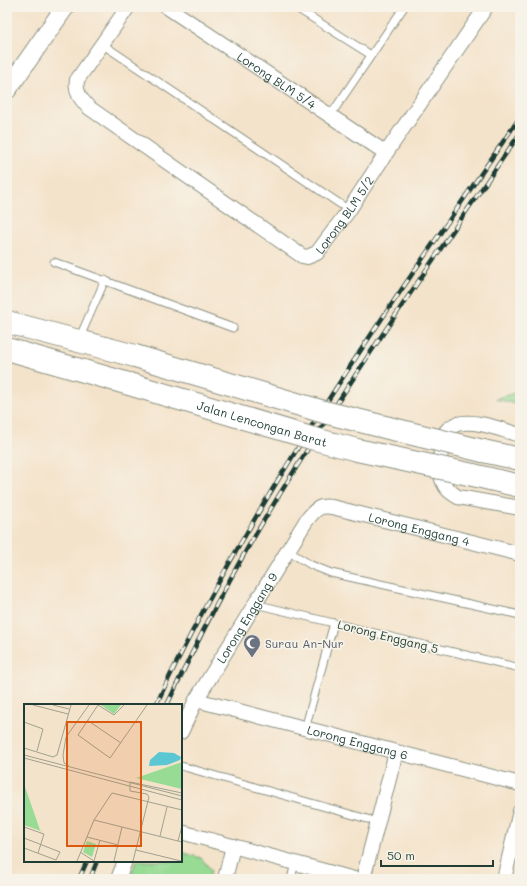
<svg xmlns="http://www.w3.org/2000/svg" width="527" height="886" viewBox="0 0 527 886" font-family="Mali,sans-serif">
  <rect width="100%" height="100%" fill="#f7f3e8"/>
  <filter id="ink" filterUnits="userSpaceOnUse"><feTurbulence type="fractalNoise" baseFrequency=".025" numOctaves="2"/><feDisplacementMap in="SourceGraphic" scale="8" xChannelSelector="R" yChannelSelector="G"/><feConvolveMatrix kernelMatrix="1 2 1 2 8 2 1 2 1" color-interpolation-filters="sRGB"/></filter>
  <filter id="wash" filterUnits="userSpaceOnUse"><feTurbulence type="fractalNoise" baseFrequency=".012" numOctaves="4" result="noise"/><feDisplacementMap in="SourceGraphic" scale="16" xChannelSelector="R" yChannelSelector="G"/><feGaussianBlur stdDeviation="0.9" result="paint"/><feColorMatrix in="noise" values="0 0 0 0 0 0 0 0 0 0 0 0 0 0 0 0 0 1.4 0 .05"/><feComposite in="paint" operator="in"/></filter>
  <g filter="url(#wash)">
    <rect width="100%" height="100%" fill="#f4e3cb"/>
    <g fill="#97db94" stroke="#5b8c64">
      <path d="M 520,391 L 520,405 L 496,399 Z"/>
      <path d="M 181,852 L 201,858 L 211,870 L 209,879 L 129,879 L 136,861 L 181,861 Z"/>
    </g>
  </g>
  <g filter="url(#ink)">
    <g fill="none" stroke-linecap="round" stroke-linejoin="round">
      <g stroke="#8a9080" stroke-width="9">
        <g id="service">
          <path d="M 295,7 L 371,55"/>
          <path d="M 102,44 L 349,210"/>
          <path d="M 330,116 L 404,7"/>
          <path d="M 54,262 L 233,328"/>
          <path d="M 79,339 L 105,280"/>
          <path d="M 288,551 L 311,565 L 331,573 L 520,615"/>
          <path d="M 255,604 L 520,668"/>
          <path d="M 305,729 L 334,623"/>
          <path d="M 181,766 L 378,822"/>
          <path d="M 510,853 L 520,856"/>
          <path d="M 291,879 L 295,863"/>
        </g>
      </g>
      <g stroke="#8a9080" stroke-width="16">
        <g id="minor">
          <path id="s1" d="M 128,7 L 77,80 C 75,92 80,98 88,107 L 302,256 L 307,257 L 317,253 L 349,210 L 386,153 L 486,7"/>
          <path id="s2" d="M 167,7 L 386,153"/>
          <path d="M 520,435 C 501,430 476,419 457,424 C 451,426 445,431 443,437 C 440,447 439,473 443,482 C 446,490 452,493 458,497 L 520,508"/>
          <path id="s3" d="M 196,700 L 520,784"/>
          <path id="s4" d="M 181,732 L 196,700 L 306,521 C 315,510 318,505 332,507 L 520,554"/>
          <path d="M 181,832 L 354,879"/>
          <path d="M 118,879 L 125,861"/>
          <path d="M 225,879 L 233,846"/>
          <path d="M 363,879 L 396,752"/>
          <path d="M 504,879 L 520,811"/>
        </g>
      </g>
      <g stroke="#8a9080" stroke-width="20">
        <path id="tertiary" d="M 7,90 L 65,7"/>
      </g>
      <g stroke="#8a9080" stroke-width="24">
        <g id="trunk">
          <path d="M 7,322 L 135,356"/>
          <path d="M 7,349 L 129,384"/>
          <path d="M 483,451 L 520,459"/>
          <path d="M 473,475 L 520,486"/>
        </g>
      </g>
      <use href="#service" stroke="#fff" stroke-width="7"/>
      <use href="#minor" stroke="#fff" stroke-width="14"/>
      <use href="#tertiary" stroke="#fff" stroke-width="18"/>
      <use href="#trunk" stroke="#fff" stroke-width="22"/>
      <g stroke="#1f3d34" stroke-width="4.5">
        <g id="rail">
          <path d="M 156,705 C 254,495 390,307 520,117"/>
          <path d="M 167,705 C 194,648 222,591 254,537 C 336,398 429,266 520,133"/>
          <path d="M 79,879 L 87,861"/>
          <path d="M 90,879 L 97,861"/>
        </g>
      </g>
      <use href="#rail" stroke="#f7f3e8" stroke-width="3" stroke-dasharray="9" stroke-linecap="butt"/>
      <g stroke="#8a9080" stroke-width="24" stroke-linecap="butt">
        <g id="trunk-bridge">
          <path d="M 135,356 L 324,412 L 413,434 L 483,451"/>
          <path id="s5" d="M 129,384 L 311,438 L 357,450 L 473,475"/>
        </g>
      </g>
      <use href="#trunk-bridge" stroke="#fff" stroke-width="22"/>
    </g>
  </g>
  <defs>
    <g id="mosque-pin" transform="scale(0.9)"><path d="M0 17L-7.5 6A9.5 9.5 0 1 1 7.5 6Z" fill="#6b7280" stroke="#f7f3e8"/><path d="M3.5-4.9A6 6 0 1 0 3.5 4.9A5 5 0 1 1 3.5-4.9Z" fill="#fff"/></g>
  </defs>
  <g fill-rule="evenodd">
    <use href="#mosque-pin" x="252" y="643"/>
  </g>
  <g text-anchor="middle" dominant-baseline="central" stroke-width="3.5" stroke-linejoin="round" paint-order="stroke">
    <g font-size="12" fill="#1f3d34" stroke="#f7f3e8">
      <text stroke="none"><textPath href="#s2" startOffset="132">Lorong BLM 5/4</textPath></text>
      <text stroke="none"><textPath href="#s1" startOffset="443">Lorong BLM 5/2</textPath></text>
      <text stroke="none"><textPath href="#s5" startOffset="139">Jalan Lencongan Barat</textPath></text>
      <text stroke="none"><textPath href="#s4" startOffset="367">Lorong Enggang 4</textPath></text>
      <text stroke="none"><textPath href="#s4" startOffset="132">Lorong Enggang 9</textPath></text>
      <text transform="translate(388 636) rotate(14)">Lorong Enggang 5</text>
      <text stroke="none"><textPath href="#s3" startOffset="167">Lorong Enggang 6</textPath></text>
    </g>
    <g font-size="12" fill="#5b616d" stroke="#f7f3e8" text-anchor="start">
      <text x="265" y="643">Surau An-Nur</text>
    </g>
  </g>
  <g transform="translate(24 704)">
    <rect width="158" height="158" fill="#f4e3cb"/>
    <path d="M 77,1 L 97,1 L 90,10 ZM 158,58 L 158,85 L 112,74 ZM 0,80 L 16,126 L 20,128 L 0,121 ZM 63,137 L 72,140 L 68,153 L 59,148 Z" fill="#97db94"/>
    <path d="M 135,48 L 150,49 L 157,53 L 156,56 L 143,61 L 125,62 L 126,56 Z" fill="#5ac7d3"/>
    <path fill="none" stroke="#9fa18f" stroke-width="1" d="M 9,1 L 44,10M 29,1 L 45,5M 74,1 L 54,31 L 86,54 L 123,1M 74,1 L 90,11 L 100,1M 63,16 L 97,39M 0,18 L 19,25 L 13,47M 0,44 L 29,53 L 33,51 L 47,1M 0,51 L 158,92M 39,51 L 42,33 L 65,1M 39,51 L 40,59 L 45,62M 0,54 L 158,96M 70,116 L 158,138M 0,123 L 20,130 L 14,149M 136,132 L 143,103M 63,133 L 94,141M 0,134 L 36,148 L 32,156 L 0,144M 154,137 L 158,122M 112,146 L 157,157M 56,148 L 70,157M 53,157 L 70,116 L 88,89 L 158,106M 70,157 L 76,136M 90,157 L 98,123M 109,157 L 125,93 L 123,90 L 106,87 L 106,78 L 158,89"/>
    <path fill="#de580e" fill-opacity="0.15" stroke="#de580e" stroke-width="2" d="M 43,18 L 117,18 L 117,142 L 43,142 Z"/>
    <rect width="158" height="158" fill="none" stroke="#1f3d34" stroke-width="2"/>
  </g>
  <rect width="527" height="886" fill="none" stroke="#f7f3e8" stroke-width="24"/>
  <path d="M381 860v6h112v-6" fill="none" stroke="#1f3d34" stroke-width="2"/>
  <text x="387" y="860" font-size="12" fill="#1f3d34" stroke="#f7f3e8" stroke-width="3" paint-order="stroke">50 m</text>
</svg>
